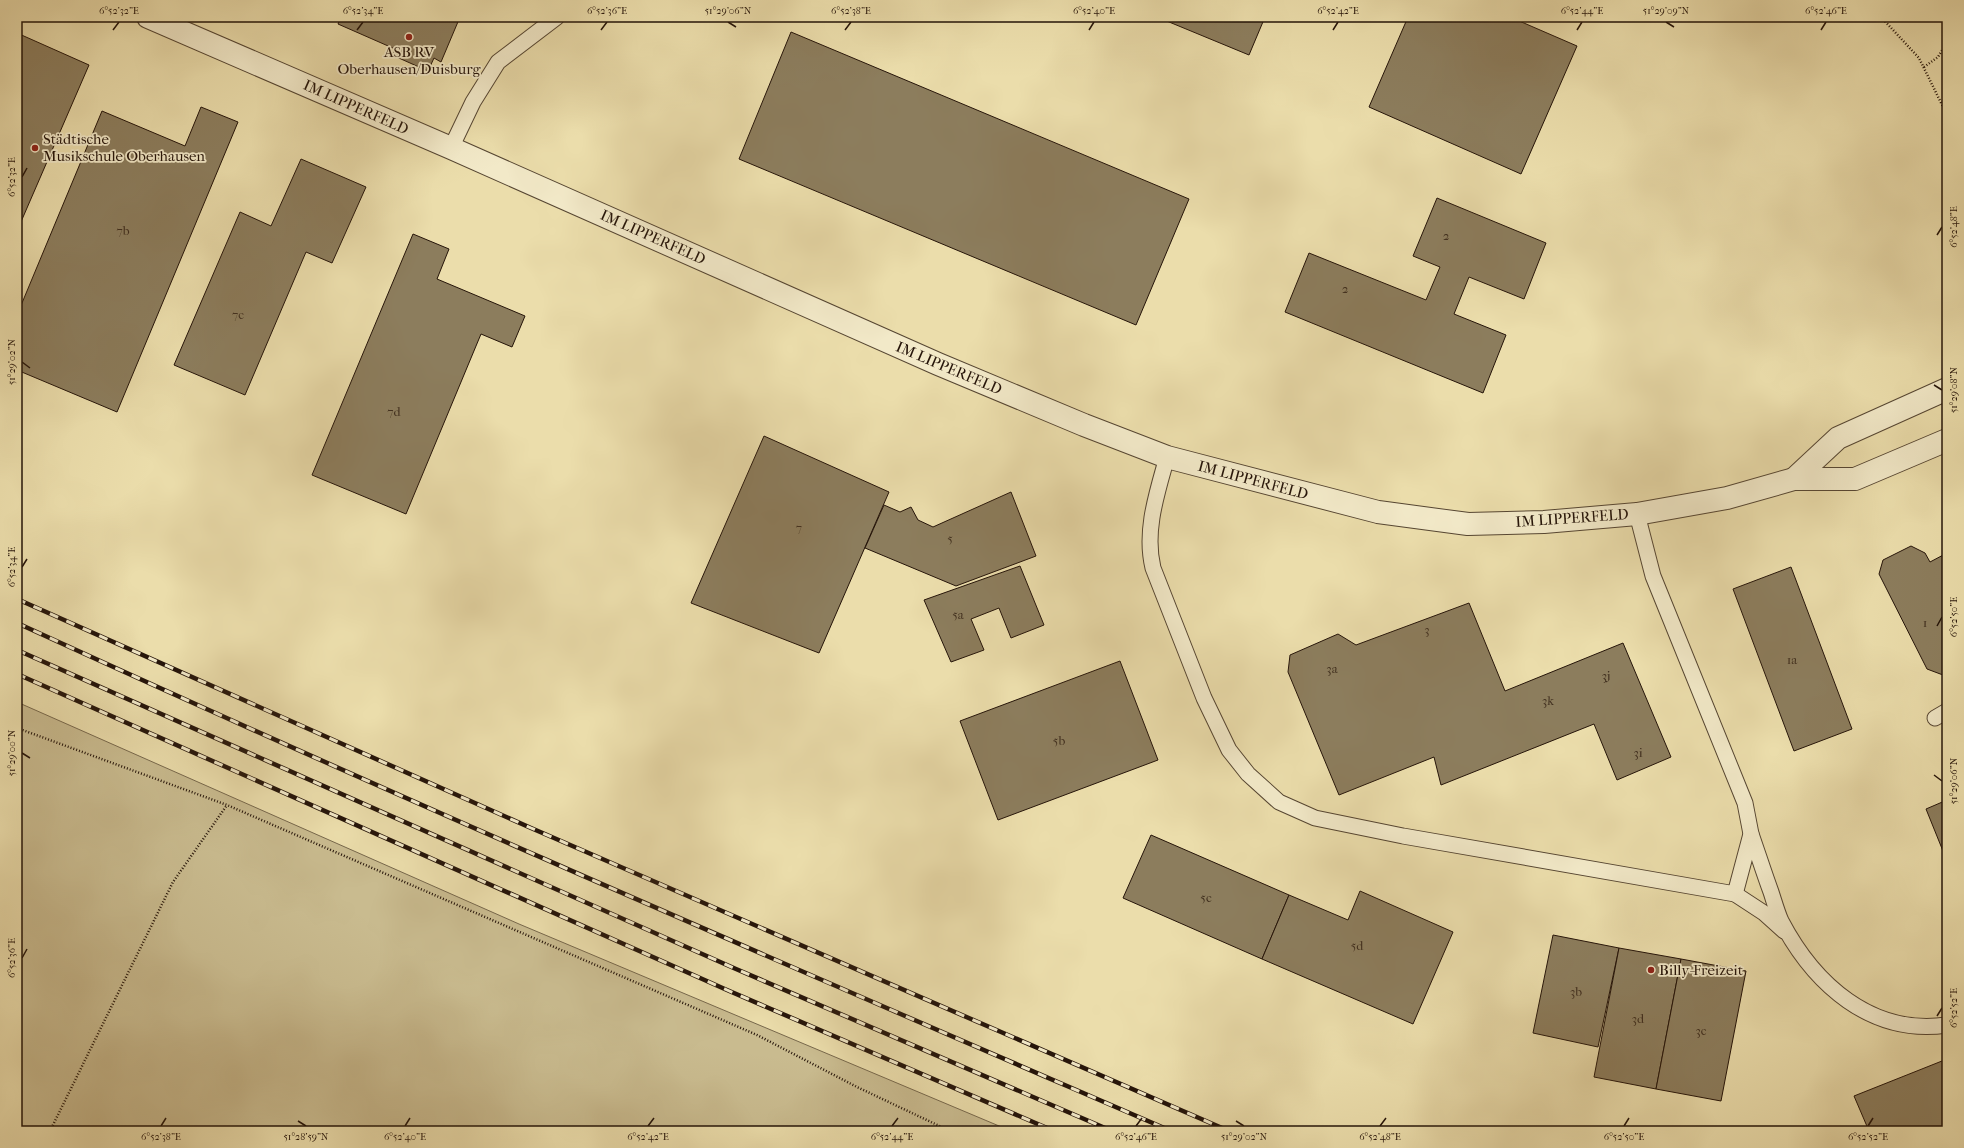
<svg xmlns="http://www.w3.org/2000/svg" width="1964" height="1148" viewBox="0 0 1964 1148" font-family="'IM FELL French Canon',serif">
  <rect width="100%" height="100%" fill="#ebddab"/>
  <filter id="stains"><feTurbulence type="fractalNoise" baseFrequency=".005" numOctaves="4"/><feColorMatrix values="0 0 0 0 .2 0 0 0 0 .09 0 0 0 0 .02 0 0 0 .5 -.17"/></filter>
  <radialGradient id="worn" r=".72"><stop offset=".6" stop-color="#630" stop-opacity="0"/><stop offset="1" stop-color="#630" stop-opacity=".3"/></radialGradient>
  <path fill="#c9bb8f" stroke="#77684c" d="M 17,702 L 519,924 L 1011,1131 L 17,1131 Z"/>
  <g fill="#8c7d5d" stroke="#251409">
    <path d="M 341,17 L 460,17 L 441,62 L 434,58 L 428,71 L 392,55 L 395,49 L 338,24 Z"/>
    <path d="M 1157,17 L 1265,17 L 1249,55 Z"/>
    <path d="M 1408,17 L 1510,17 L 1577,46 L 1521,174 L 1369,107 Z"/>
    <path d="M 791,32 L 1189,199 L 1136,325 L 739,159 Z"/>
    <path d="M 17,33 L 89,65 L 17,231 Z"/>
    <path d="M 201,107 L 238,122 L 117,412 L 17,370 L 17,315 L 102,111 L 185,146 Z"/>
    <path d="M 301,159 L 366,187 L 332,263 L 306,252 L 245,395 L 174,365 L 240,212 L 271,226 Z"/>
    <path d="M 1437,198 L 1546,243 L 1524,299 L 1469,277 L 1454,314 L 1506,335 L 1483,393 L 1285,312 L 1309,253 L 1426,300 L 1440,267 L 1413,256 Z"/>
    <path d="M 413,234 L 449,249 L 437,279 L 525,316 L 512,347 L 481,334 L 406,514 L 312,475 Z"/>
    <path d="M 764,436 L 889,492 L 819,653 L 691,603 Z"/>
    <path d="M 1011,492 L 1036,556 L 956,586 L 865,548 L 884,505 L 900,512 L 911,507 L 918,520 L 933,527 Z"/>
    <path d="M 1911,546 L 1925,553 L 1930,562 L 1947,553 L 1947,673 L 1943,675 L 1927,669 L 1879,574 L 1883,560 Z"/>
    <path d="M 1020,566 L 1044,625 L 1011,638 L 999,608 L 971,619 L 984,650 L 951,662 L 924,600 Z"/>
    <path d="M 1791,567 L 1852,729 L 1794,751 L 1733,589 Z"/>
    <path d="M 1469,603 L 1505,691 L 1623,643 L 1671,757 L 1617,780 L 1594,724 L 1441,785 L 1434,757 L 1339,795 L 1288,672 L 1290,655 L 1338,634 L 1356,645 Z"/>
    <path d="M 1120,661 L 1158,760 L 998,820 L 960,721 Z"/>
    <path d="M 1947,800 L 1947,861 L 1926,809 Z"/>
    <path d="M 1151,835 L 1289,895 L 1262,959 L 1123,898 Z"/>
    <path d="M 1360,891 L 1453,932 L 1413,1024 L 1262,959 L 1289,895 L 1348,920 Z"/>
    <path d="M 1553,935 L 1619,948 L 1598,1047 L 1533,1033 Z"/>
    <path d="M 1619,948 L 1681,959 L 1656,1089 L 1594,1077 Z"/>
    <path d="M 1681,959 L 1746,971 L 1721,1101 L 1656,1089 Z"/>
    <path d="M 1947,1059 L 1947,1131 L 1869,1131 L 1854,1096 Z"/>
  </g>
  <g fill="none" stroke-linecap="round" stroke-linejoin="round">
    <g stroke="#564632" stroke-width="17">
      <g id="service">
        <path d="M 451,148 L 473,102 L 498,62 L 557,17"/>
        <path d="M 1167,457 C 1157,493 1144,531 1153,568 L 1204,698 L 1229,750 L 1248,774 L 1279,802 L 1315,818 L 1403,836 L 1735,894 L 1751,834 L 1745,803 L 1653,576 L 1637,514"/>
        <path d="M 1935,718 L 1947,711"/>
        <path d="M 1751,834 C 1758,854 1764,873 1771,892 C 1774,901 1777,912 1781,921 C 1814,984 1871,1036 1947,1025"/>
        <path d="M 1735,894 L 1764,913 L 1784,931"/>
      </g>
    </g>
    <g stroke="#564632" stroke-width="24">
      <g id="minor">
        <path d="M 148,17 L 451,148 L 938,364 L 1084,425 L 1167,457 L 1378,512 L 1468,524 L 1544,522 L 1637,514 L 1727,498 L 1794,479 L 1855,479 L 1947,440"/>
        <path d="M 1794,479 L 1838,438 L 1947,389"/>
      </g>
    </g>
    <g stroke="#251409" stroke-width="2.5" stroke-dasharray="1 2" stroke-linecap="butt">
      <path d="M 1881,17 L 1919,58 L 1947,115"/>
      <path d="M 1924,67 L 1938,57 L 1947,42"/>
      <path d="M 17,728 L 227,805 L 757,1035 L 857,1087 L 950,1131"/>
      <path d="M 50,1131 L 173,882 L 227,805"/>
    </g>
    <use href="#service" stroke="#f2e9c8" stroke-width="15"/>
    <use href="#minor" stroke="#f2e9c8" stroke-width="22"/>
    <g stroke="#251409" stroke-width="4.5">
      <g id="rail">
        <path d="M 17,599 L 531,828 L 1229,1131"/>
        <path d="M 17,623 C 399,798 785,964 1171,1131"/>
        <path d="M 17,650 L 736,969 L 1112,1131"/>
        <path d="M 17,674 L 727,990 L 1054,1131"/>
      </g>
    </g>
    <use href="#rail" stroke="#f2e9c8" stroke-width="3" stroke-dasharray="9" stroke-linecap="butt"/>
  </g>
  <path fill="none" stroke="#251409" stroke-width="1.5" d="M 728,22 L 736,27M 1666,22 L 1674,27M 113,30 L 119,22M 357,30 L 363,22M 601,30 L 607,22M 845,30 L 851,22M 1089,30 L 1094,22M 1333,30 L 1338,22M 1577,30 L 1582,22M 1821,30 L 1826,22M 22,177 L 27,168M 1937,235 L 1942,227M 22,362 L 30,368M 1934,385 L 1942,390M 22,567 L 27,559M 1937,626 L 1942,617M 22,753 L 30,758M 1934,775 L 1942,781M 22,958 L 27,949M 1937,1016 L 1942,1008M 298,1121 L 306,1126M 1236,1121 L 1244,1126M 161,1126 L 166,1118M 405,1126 L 410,1118M 648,1126 L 654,1118M 892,1126 L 898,1118M 1136,1126 L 1142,1118M 1380,1126 L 1386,1118M 1624,1126 L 1629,1118M 1868,1126 L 1873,1118"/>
  <g fill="#8f2418" stroke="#f2e9c8" stroke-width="1.5">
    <circle cx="409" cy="37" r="4"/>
    <circle cx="35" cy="148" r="4"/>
    <circle cx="1651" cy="970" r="4"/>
  </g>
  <g text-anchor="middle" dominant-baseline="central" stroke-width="3.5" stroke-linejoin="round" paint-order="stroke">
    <g font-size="13" fill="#3f2e1e">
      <text x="123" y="230">7b</text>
      <text x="1446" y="235">2</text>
      <text x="1345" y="288">2</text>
      <text x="238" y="314">7c</text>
      <text x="394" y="411">7d</text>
      <text x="799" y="527">7</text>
      <text x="950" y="538">5</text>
      <text x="958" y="614">5a</text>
      <text x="1925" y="622">1</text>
      <text x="1427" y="629">3</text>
      <text x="1792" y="659">1a</text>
      <text x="1332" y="668">3a</text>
      <text x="1606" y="675">3j</text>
      <text x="1548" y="700">3k</text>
      <text x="1059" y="740">5b</text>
      <text x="1638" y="752">3i</text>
      <text x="1206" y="897">5c</text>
      <text x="1357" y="945">5d</text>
      <text x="1576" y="991">3b</text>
      <text x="1638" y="1018">3d</text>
      <text x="1701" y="1030">3c</text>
    </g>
    <g font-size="15" fill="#251409" stroke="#f2e9c8" text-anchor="start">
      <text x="409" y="52" text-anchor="middle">ASB RV<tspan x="409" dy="17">Oberhausen/Duisburg</tspan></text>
      <text x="43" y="139">Städtische<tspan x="43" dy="17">Musikschule Oberhausen</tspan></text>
      <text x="1659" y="970">Billy-Freizeit</text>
    </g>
    <g font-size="15" fill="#251409" stroke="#f2e9c8">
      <text transform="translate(356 107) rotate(24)">IM LIPPERFELD</text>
      <text transform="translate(653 237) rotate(24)">IM LIPPERFELD</text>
      <text transform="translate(949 368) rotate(23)">IM LIPPERFELD</text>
      <text transform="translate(1253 480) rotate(15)">IM LIPPERFELD</text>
      <text transform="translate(1572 518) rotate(-4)">IM LIPPERFELD</text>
    </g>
  </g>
  <rect width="1964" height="1148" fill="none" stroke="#ebddab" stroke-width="44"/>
  <rect x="22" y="22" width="1920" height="1104" fill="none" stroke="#251409" stroke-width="1.5"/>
  <g font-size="10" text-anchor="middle" fill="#251409">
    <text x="119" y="14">6°52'32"E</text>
    <text x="363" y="14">6°52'34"E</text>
    <text x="607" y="14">6°52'36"E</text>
    <text x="728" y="14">51°29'06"N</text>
    <text x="851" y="14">6°52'38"E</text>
    <text x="1094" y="14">6°52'40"E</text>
    <text x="1338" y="14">6°52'42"E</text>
    <text x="1582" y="14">6°52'44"E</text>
    <text x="1666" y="14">51°29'09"N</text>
    <text x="1826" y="14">6°52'46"E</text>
    <text transform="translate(11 177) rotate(-90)" y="4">6°52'32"E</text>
    <text transform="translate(1953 227) rotate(-90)" y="4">6°52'48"E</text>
    <text transform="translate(11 362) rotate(-90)" y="4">51°29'02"N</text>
    <text transform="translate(1953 390) rotate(-90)" y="4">51°29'08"N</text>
    <text transform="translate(11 567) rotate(-90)" y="4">6°52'34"E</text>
    <text transform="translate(1953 617) rotate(-90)" y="4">6°52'50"E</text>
    <text transform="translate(11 753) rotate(-90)" y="4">51°29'00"N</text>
    <text transform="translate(1953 781) rotate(-90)" y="4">51°29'06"N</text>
    <text transform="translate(11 958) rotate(-90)" y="4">6°52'36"E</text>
    <text transform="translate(1953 1008) rotate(-90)" y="4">6°52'52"E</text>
    <text x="161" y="1140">6°52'38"E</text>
    <text x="306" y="1140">51°28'59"N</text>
    <text x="405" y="1140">6°52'40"E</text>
    <text x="648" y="1140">6°52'42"E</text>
    <text x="892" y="1140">6°52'44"E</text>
    <text x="1136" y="1140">6°52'46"E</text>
    <text x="1244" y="1140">51°29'02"N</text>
    <text x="1380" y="1140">6°52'48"E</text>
    <text x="1624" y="1140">6°52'50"E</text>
    <text x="1868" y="1140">6°52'52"E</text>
  </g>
  <rect width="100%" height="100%" filter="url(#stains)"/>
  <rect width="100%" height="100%" fill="url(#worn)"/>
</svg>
